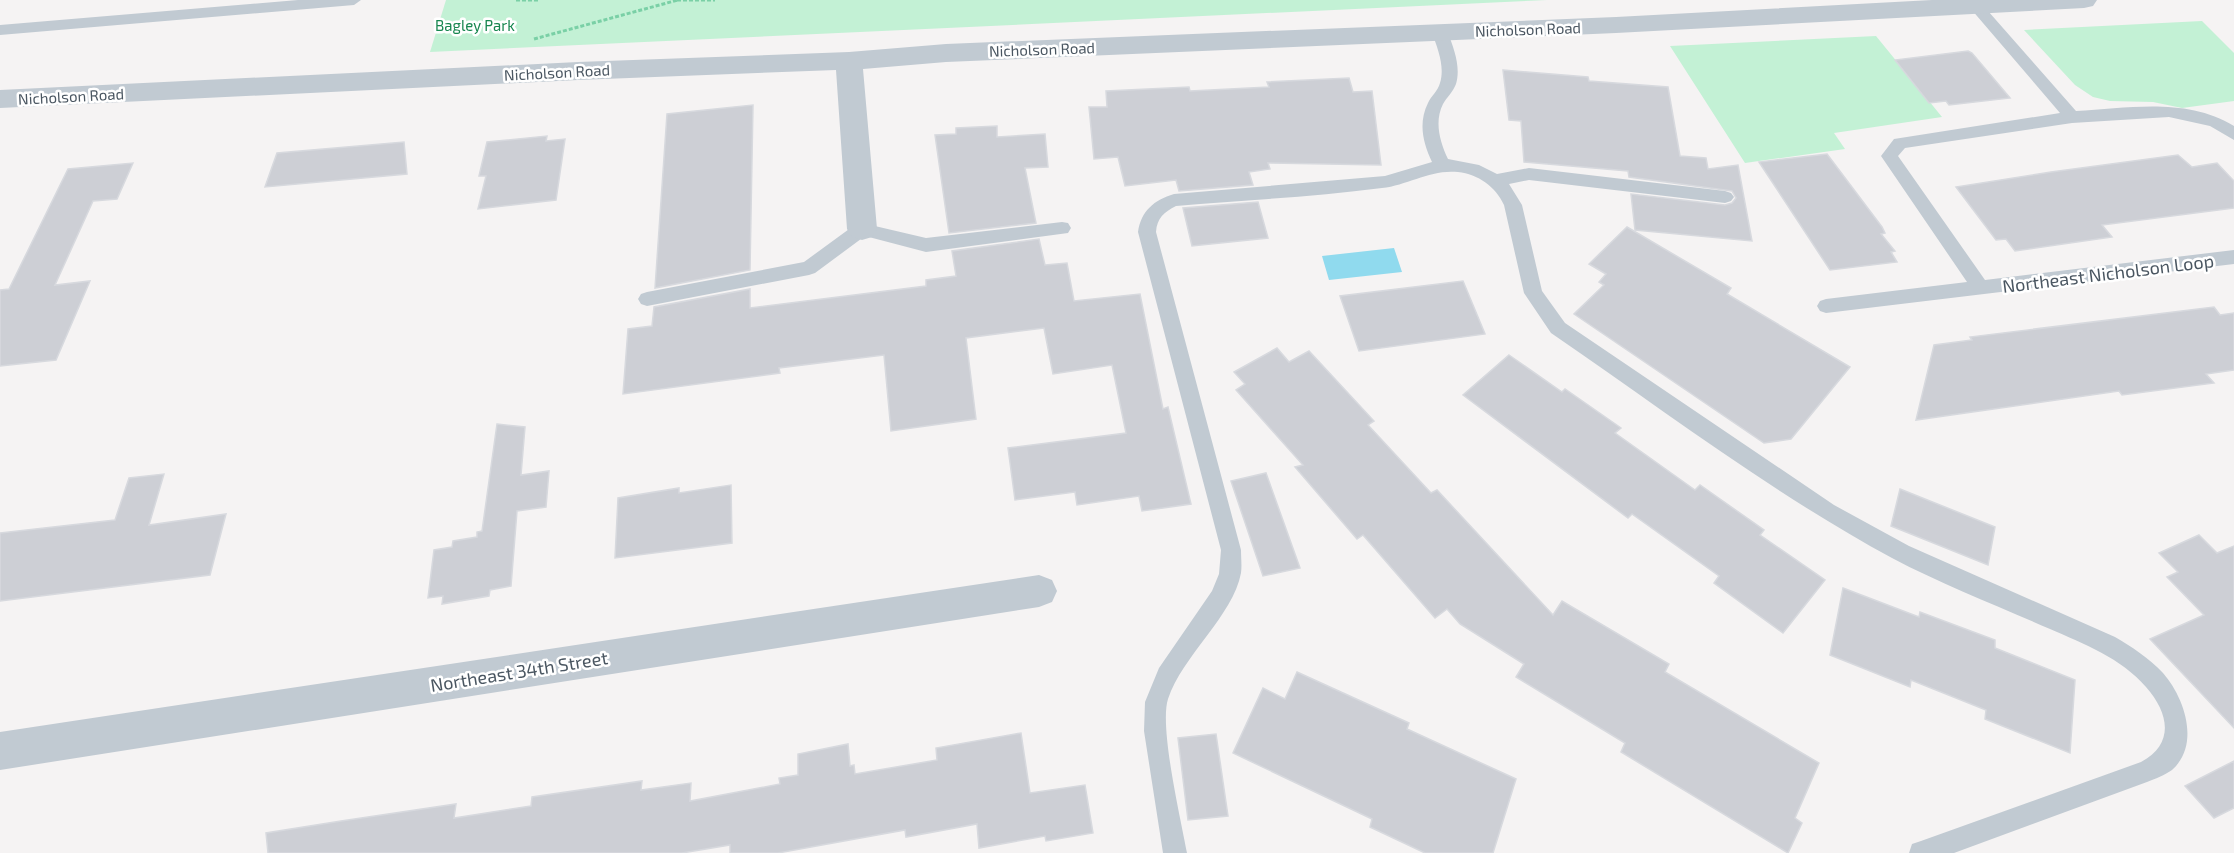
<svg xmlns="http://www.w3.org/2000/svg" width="2234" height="853" viewBox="0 0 2234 853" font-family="'Exo 2',sans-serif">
  <rect width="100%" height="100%" fill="#f5f3f3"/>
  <g fill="#c3f1d5">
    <path d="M 446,0 L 1547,0 L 430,52 Z"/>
    <path d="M 2202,21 L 2234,53 L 2234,101 L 2182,108 L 2153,102 L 2110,101 L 2093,97 L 2075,85 L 2024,30 Z"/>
    <path d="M 1876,36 L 1942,117 L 1834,133 L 1845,149 L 1745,163 L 1670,46 Z"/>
  </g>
  <path fill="#90daee" d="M 1394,248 L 1402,272 L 1329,280 L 1322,256 Z"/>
  <g fill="#cdcfd5" stroke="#d7d9de" stroke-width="1.5">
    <path d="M 1968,51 L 1972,53 L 2010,98 L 1949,105 L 1946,101 L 1929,103 L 1895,60 Z"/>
    <path d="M 1503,70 L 1588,77 L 1589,81 L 1668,87 L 1680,156 L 1706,158 L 1708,169 L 1738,165 L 1752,241 L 1635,230 L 1631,194 L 1725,205 L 1732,203 L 1736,198 L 1732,191 L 1629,177 L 1628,171 L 1524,162 L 1521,121 L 1509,120 Z"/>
    <path d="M 1349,78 L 1353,92 L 1372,91 L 1381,165 L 1268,163 L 1270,169 L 1249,172 L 1253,185 L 1179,191 L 1176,180 L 1125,186 L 1118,157 L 1094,159 L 1089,107 L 1107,107 L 1106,91 L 1189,87 L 1190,91 L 1269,87 L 1267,82 Z"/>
    <path d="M 753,105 L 750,270 L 655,288 L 667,114 Z"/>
    <path d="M 997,126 L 997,137 L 1045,134 L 1048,167 L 1025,168 L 1036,223 L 949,233 L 935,135 L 956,134 L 956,128 Z"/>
    <path d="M 547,136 L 546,141 L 565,139 L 556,200 L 478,209 L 486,176 L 479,176 L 487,142 Z"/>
    <path d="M 404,142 L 407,174 L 265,187 L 277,153 Z"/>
    <path d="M 1827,154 L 1882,227 L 1885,233 L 1881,234 L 1895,251 L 1891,252 L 1897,262 L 1830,270 L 1759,162 Z"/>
    <path d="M 2178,155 L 2192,167 L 2217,163 L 2234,181 L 2234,208 L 2102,225 L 2112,237 L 2015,251 L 2006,239 L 1996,240 L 1956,187 L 2051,172 Z"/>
    <path d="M 133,163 L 117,199 L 93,201 L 55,285 L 90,281 L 56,360 L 0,366 L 0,290 L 9,289 L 68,169 Z"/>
    <path d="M 1258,202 L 1268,238 L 1192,246 L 1183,208 Z"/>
    <path d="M 1627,227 L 1731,288 L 1727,294 L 1850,367 L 1791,439 L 1764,443 L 1574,314 L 1604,285 L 1599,282 L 1606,274 L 1589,264 Z"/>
    <path d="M 1039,239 L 1045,265 L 1067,263 L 1074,301 L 1140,294 L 1163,409 L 1168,407 L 1191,504 L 1142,511 L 1139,496 L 1077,505 L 1075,492 L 1015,500 L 1008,448 L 1126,433 L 1112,365 L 1053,374 L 1044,328 L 966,338 L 976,419 L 891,431 L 884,355 L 779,368 L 780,373 L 623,394 L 628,329 L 652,326 L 654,307 L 750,289 L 750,308 L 926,286 L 926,280 L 956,276 L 952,251 Z"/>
    <path d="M 1463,281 L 1485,334 L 1359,351 L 1340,296 Z"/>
    <path d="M 2214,307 L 2220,315 L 2234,313 L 2234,370 L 2206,374 L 2214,383 L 2122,395 L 2119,391 L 1916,420 L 1934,345 L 1972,340 L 1970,337 Z"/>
    <path d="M 1277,348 L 1289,362 L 1309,351 L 1374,421 L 1368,425 L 1431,493 L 1437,490 L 1553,615 L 1562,601 L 1669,664 L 1665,672 L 1819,763 L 1795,818 L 1802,823 L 1788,853 L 1621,752 L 1625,743 L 1516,677 L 1524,664 L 1460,624 L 1447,609 L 1435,618 L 1363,535 L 1357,539 L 1295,467 L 1303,465 L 1236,390 L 1245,384 L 1234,372 Z"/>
    <path d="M 1509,355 L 1562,392 L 1565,389 L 1621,428 L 1615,433 L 1695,490 L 1700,485 L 1764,530 L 1760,535 L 1825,580 L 1783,633 L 1714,583 L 1719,576 L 1632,514 L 1628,518 L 1463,395 Z"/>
    <path d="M 497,424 L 525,427 L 521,475 L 549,471 L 546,507 L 517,511 L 511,586 L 490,590 L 489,596 L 442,604 L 443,596 L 428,598 L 434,550 L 452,547 L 453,541 L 477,537 L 477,532 L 482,531 Z"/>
    <path d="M 1266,473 L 1300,568 L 1263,576 L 1231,481 Z"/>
    <path d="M 164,474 L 149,525 L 226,514 L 210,575 L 0,601 L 0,533 L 115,520 L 129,478 Z"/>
    <path d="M 731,485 L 732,543 L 615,558 L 618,498 L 679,488 L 679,493 Z"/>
    <path d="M 1900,489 L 1995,527 L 1988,565 L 1891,526 Z"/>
    <path d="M 2199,535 L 2217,553 L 2234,546 L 2234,728 L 2150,639 L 2204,615 L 2167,577 L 2178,572 L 2159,553 Z"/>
    <path d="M 1843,588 L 1919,617 L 1920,612 L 1995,640 L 1995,648 L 2075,680 L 2070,753 L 1985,719 L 1986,710 L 1911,680 L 1910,687 L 1830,655 Z"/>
    <path d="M 1297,672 L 1409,723 L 1407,729 L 1516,779 L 1493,853 L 1425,853 L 1370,827 L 1372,819 L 1233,753 L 1263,688 L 1285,699 Z"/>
    <path d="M 1021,733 L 1030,793 L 1085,785 L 1093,833 L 1046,841 L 1045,836 L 979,848 L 977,824 L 906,837 L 905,830 L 778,853 L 730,853 L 730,845 L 682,853 L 268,853 L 266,833 L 341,821 L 456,804 L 454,818 L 531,806 L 532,797 L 642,781 L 641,790 L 691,783 L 690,801 L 780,784 L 779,778 L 798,775 L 798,754 L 848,744 L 850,766 L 854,765 L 855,774 L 937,760 L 936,748 Z"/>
    <path d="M 1216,734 L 1228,816 L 1188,820 L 1178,738 Z"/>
    <path d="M 2234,761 L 2234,808 L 2214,818 L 2185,786 Z"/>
  </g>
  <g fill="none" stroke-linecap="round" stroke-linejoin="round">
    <g stroke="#7ad0a6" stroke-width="3" stroke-dasharray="4 2" stroke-linecap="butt">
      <path d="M 516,0 L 539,0"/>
      <path d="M 677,0 L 715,0"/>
      <path d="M 534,39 L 678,0"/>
    </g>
    <g fill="#c1cad2" fill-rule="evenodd">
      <path d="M 298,0 L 361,0 L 354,5 L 0,35 L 0,25 Z"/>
      <path d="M 1976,1 L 1981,3 L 2076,111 C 2129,108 2187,97 2234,126 L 2234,140 L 2210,126 L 2169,117 L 2072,123 L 1905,148 L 1898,156 L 1985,280 L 2234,250 L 2234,264 L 1826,313 L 1820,311 L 1817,306 L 1820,301 L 1826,299 L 1967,282 L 1881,156 L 1894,139 L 2060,113 L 1971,9 L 1968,6 L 1971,3 Z"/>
      <path d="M 1440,28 L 1448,33 C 1454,49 1461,67 1456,84 C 1453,92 1447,97 1443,104 C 1434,122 1440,142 1448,159 L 1479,165 L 1497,174 L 1529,168 L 1725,191 L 1731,193 L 1734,197 L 1731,201 L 1725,203 L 1529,180 L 1509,184 L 1522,205 L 1542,291 L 1565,323 L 1834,505 L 1909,546 L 2115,637 C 2132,647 2149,658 2163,673 C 2184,697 2201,744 2172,770 C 2165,775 2155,779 2147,782 L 1954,853 L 1909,853 L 1912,844 L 1921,841 L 2141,762 C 2175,744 2169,713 2146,687 C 2121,658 2084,644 2050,629 C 1998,606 1943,585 1892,558 C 1775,495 1662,409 1551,333 L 1524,293 L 1504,205 C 1496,187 1478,174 1458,172 C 1431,169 1408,185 1382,188 C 1314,197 1245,200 1176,206 C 1164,212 1157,218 1156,232 L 1241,550 C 1241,557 1242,566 1241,573 C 1233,616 1182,656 1168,699 C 1159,727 1181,820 1187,853 L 1163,853 L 1144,731 L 1145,702 L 1159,668 L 1212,591 L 1219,574 L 1221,550 L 1138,232 C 1141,211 1154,200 1174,194 L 1385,176 L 1432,162 C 1423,143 1418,123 1428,103 C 1431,96 1438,91 1440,83 C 1445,67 1438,49 1432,33 Z"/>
      <path d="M 1062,222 L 1068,223 L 1071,228 L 1068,233 L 926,252 L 865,236 L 815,273 L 809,275 L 647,306 L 641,304 L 638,299 L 641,294 L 647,292 L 804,262 L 856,224 L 862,223 L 926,238 Z"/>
    </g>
    <g fill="#c1cad2" fill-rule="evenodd">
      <path d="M 1932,0 L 2097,0 L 2093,6 L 2084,8 L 1616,33 L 946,62 L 863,69 L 877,229 L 872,237 L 862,240 L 852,237 L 847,229 L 836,70 L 578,80 L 0,108 L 0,90 L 578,62 L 849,52 L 946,44 L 1616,17 Z"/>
      <path d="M 1039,575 L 1052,580 L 1057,591 L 1052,602 L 1039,607 L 0,770 L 0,732 Z"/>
    </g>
  </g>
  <g text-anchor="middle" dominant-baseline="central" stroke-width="5" stroke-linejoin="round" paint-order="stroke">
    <g font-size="15" fill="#17864f" stroke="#fff">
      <text x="475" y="25">Bagley Park</text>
    </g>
    <g font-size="15" fill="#4a5661" stroke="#fff">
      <text transform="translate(1528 29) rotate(-2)">Nicholson Road</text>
      <text transform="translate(1042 49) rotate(-2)">Nicholson Road</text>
      <text transform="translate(557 72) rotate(-3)">Nicholson Road</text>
      <text transform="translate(71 96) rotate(-3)">Nicholson Road</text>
    </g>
    <g font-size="18" fill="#4a5661" stroke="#fff">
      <text transform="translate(2108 273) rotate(-7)">Northeast Nicholson Loop</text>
      <text transform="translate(519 671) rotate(-9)">Northeast 34th Street</text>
    </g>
  </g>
</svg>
